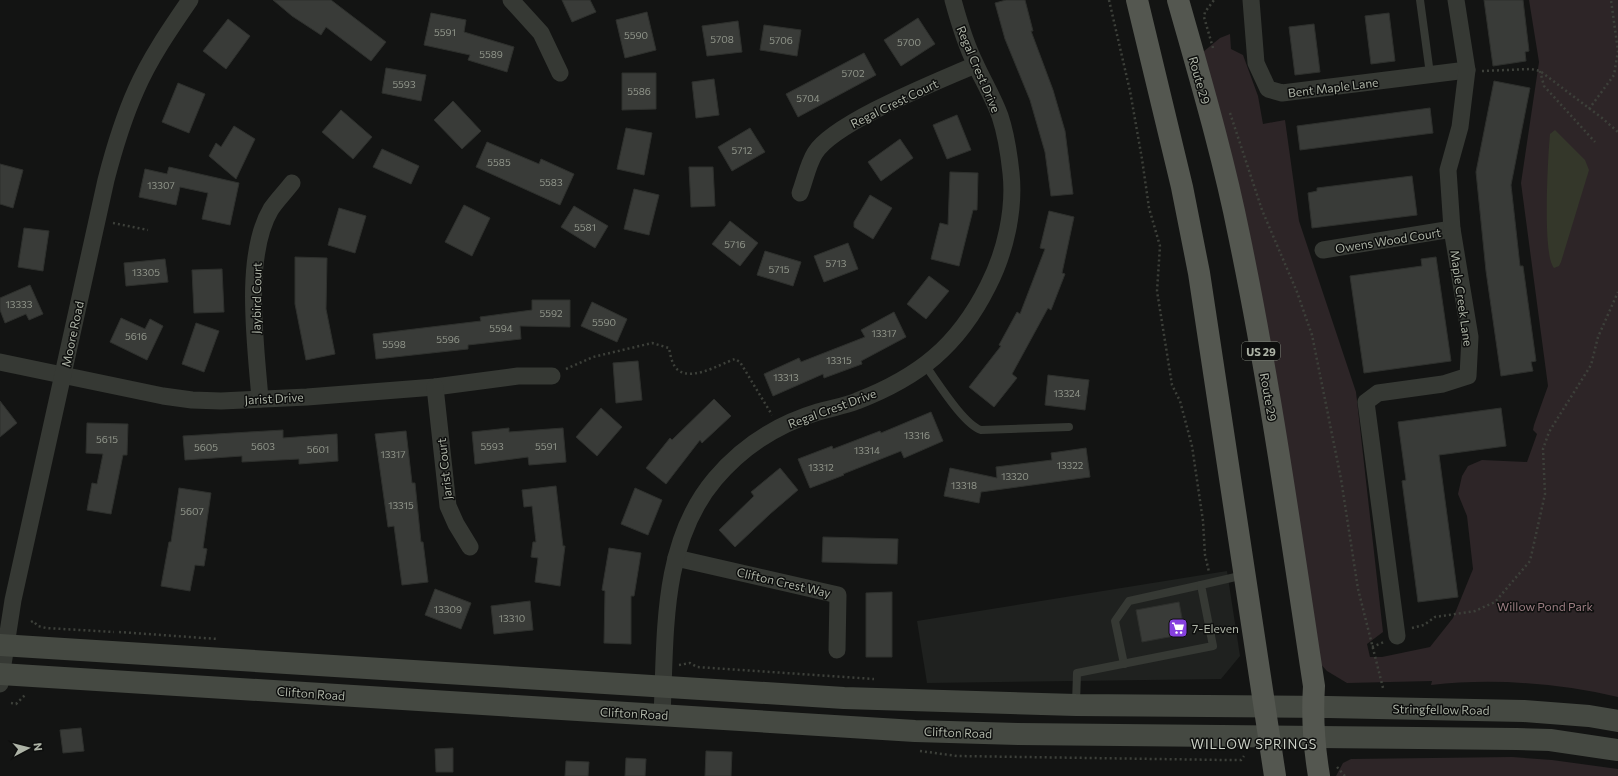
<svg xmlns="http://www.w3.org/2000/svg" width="1618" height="776" viewBox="0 0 1618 776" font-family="Commissioner,sans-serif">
  <rect width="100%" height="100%" fill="#131413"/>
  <path fill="#1f211f" d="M 1227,571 L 1240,656 L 1221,679 L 927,683 L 917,621 Z"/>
  <g fill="#2d2527">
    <path d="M 1529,0 L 1618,0 L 1618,697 C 1558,683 1493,678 1431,685 L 1432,681 L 1347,683 L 1327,671 L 1313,656 L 1203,52 L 1220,38 L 1230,34 L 1231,49 L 1243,55 L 1258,96 L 1263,124 L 1285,120 L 1299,221 L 1356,392 L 1383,632 L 1367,644 L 1370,657 L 1382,657 L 1430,647 L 1453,618 L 1473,569 L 1467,516 L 1458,494 L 1462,476 L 1468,466 L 1482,460 L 1527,462 L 1537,434 L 1533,430 L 1534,425 L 1548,386 L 1521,183 L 1539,62 Z"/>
    <path d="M 1512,757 L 1552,760 L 1618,769 L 1618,776 L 1336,776 L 1343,763 L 1351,759 Z"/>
  </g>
  <path fill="#34372a" d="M 1555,130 L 1585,160 L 1589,170 L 1561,262 L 1559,266 L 1554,268 C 1542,255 1548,155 1550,134 Z"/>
  <g fill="#393b38" stroke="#2e302d">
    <path d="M 273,0 L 331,0 L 386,42 L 371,61 L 326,27 L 321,35 L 292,16 Z"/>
    <path d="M 562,0 L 590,0 L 596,12 L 572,22 Z"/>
    <path d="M 1006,0 L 1025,0 L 1033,31 L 1031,31 L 1053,90 L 1065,131 L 1073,194 L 1051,196 L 1045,152 L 1030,100 L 1005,39 L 995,3 Z"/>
    <path d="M 1484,0 L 1523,0 L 1529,51 L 1525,52 L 1526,61 L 1493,66 Z"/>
    <path d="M 647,12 L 656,50 L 625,58 L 616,20 Z"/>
    <path d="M 431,13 L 466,20 L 464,32 L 514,47 L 507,72 L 468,60 L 470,55 L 424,45 Z"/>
    <path d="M 1389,13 L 1395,61 L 1371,64 L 1365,16 Z"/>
    <path d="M 918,18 L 935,44 L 901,66 L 884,40 Z"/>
    <path d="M 228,19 L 250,36 L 226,69 L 203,51 Z"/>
    <path d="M 738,21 L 742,52 L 707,56 L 702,26 Z"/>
    <path d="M 1314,24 L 1320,72 L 1295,75 L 1289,27 Z"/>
    <path d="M 764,25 L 801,30 L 797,56 L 760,50 Z"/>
    <path d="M 864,53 L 876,75 L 798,117 L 786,94 Z"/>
    <path d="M 386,68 L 426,75 L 421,101 L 382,93 Z"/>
    <path d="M 622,73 L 656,73 L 656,109 L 622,110 Z"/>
    <path d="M 714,79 L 719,115 L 696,118 L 692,82 Z"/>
    <path d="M 1494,81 L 1530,88 L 1511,185 L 1520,266 L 1523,266 L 1536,361 L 1531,362 L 1533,371 L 1501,376 L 1486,271 L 1476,172 Z"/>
    <path d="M 178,83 L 205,94 L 189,133 L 162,122 Z"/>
    <path d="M 453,101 L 481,131 L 462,149 L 434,120 Z"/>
    <path d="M 1430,108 L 1433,133 L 1300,150 L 1297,126 Z"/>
    <path d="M 341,110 L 372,137 L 353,159 L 322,132 Z"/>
    <path d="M 957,115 L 971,150 L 947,159 L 933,125 Z"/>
    <path d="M 234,126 L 255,139 L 236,179 L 209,156 L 216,143 L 221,147 Z"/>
    <path d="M 626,128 L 652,133 L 644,175 L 617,169 Z"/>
    <path d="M 750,128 L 765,152 L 732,171 L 718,147 Z"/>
    <path d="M 900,139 L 913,158 L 881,181 L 868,162 Z"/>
    <path d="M 487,142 L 539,164 L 541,159 L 574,174 L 560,205 L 476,167 Z"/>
    <path d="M 382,149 L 419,166 L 411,184 L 373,167 Z"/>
    <path d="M 0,164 L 23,170 L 13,208 L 0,204 Z"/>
    <path d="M 169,167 L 239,183 L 230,225 L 202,219 L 208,193 L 180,187 L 176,205 L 139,197 L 145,169 L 167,174 Z"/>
    <path d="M 689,167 L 713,167 L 715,206 L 691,207 Z"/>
    <path d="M 950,172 L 978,173 L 977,210 L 973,210 L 959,266 L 931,259 L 940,223 L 948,225 Z"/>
    <path d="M 1412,176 L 1417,215 L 1312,228 L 1308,193 L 1317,191 L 1317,188 Z"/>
    <path d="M 634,189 L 659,195 L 649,235 L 624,229 Z"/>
    <path d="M 870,195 L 892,208 L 873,239 L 854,227 L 854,222 Z"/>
    <path d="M 464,205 L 490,218 L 472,256 L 445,242 Z"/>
    <path d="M 574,206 L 608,226 L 595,248 L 561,227 Z"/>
    <path d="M 339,208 L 366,216 L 355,253 L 328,245 Z"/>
    <path d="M 1049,211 L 1074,217 L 1062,273 L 1065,274 L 1051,310 L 1048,308 L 1012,374 L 1017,378 L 994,407 L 969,387 L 1001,346 L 999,345 L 1017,312 L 1020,314 L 1045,249 L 1040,248 Z"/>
    <path d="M 730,221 L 758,243 L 740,266 L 712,244 Z"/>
    <path d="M 24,228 L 49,231 L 43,271 L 18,267 Z"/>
    <path d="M 848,243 L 858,269 L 824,282 L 814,256 Z"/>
    <path d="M 765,251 L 801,262 L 793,286 L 757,275 Z"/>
    <path d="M 295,257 L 327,258 L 326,309 L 335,354 L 306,360 L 295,304 Z"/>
    <path d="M 1436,257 L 1451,361 L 1364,373 L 1350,276 L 1422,266 L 1421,259 Z"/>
    <path d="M 165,259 L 168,282 L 126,286 L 124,263 Z"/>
    <path d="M 222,269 L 224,312 L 194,313 L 192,270 Z"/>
    <path d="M 929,276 L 949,291 L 926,319 L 907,304 Z"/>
    <path d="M 30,285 L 43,314 L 29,320 L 26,314 L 5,323 L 0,310 L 0,298 Z"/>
    <path d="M 532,300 L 570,300 L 570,327 L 520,326 L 521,339 L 468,345 L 468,349 L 376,359 L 373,334 L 481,321 L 480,317 L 532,310 Z"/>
    <path d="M 592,302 L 627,319 L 617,342 L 581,326 Z"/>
    <path d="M 894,312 L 906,337 L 861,361 L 862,364 L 824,378 L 823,374 L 773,396 L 764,374 L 799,358 L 801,362 L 865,337 L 861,330 Z"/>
    <path d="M 121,318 L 145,329 L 150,319 L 163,326 L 147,360 L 110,342 Z"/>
    <path d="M 196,323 L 219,331 L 204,372 L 182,364 Z"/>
    <path d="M 638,361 L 642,400 L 616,403 L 613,363 Z"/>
    <path d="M 1048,375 L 1089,380 L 1085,410 L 1045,405 Z"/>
    <path d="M 714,399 L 731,416 L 702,443 L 700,440 L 666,484 L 646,468 L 670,438 L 672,440 Z"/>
    <path d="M 0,401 L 17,423 L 0,437 Z"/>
    <path d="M 601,408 L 622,427 L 597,456 L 576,437 Z"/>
    <path d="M 1501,408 L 1506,446 L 1439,455 L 1458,597 L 1418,602 L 1402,481 L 1406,480 L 1398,422 Z"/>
    <path d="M 931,412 L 943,441 L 904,458 L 901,451 L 843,474 L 844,475 L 810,488 L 798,459 L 832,446 L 833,449 L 880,431 L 881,433 Z"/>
    <path d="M 87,423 L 128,424 L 127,455 L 123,455 L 111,514 L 87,510 L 92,483 L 97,484 L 103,454 L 86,453 Z"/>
    <path d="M 509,428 L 509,432 L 563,428 L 566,462 L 529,465 L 528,457 L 475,464 L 472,432 Z"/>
    <path d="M 283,430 L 283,438 L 337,434 L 338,461 L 299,464 L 299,459 L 242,462 L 242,456 L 185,460 L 183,436 Z"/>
    <path d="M 406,431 L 412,483 L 415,483 L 421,542 L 423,542 L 428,582 L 402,585 L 394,526 L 388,527 L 375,434 Z"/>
    <path d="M 1086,448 L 1090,477 L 981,492 L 979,503 L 944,496 L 950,468 L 997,478 L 996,467 L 1052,460 L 1051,453 Z"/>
    <path d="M 780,468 L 798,490 L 770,514 L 735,547 L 719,530 L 754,496 L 751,492 Z"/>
    <path d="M 556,486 L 563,546 L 565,546 L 560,586 L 535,582 L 538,558 L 531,557 L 533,542 L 536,542 L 532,506 L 524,507 L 522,490 Z"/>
    <path d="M 179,488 L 211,493 L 203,548 L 207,549 L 204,566 L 195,565 L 190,591 L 161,586 L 169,542 L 171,542 Z"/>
    <path d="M 635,488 L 662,500 L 648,535 L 621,524 Z"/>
    <path d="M 823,537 L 898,539 L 897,564 L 822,562 Z"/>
    <path d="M 609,548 L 641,553 L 634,596 L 631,596 L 631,644 L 604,643 L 605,591 L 602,590 Z"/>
    <path d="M 435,589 L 471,603 L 461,629 L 425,615 Z"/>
    <path d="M 892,592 L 892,657 L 866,657 L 866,593 Z"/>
    <path d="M 530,601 L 533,630 L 494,634 L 491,606 Z"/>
    <path d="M 1179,602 L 1185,634 L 1142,642 L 1136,610 Z"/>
    <path d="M 81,728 L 84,751 L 63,753 L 60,730 Z"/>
    <path d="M 453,748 L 453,772 L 436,772 L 435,749 Z"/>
    <path d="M 706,751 L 732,752 L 731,776 L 705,776 Z"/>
    <path d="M 626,758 L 646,759 L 645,776 L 625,776 Z"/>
    <path d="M 566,761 L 589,762 L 588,776 L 565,776 Z"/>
  </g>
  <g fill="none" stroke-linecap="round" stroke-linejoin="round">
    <g stroke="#3d403a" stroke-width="2.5" stroke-dasharray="2 3" stroke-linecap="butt">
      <path d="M 1109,0 L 1130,91 L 1142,159 L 1149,208 L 1160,246 L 1157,291 L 1172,385 L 1180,401 L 1192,446 L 1203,521 L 1205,555 L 1209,572"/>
      <path d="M 1213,48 L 1204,17 L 1205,12 L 1214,0"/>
      <path d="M 1482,71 L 1531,69 L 1540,71 L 1602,118 L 1618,132"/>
      <path d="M 1540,71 L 1544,86 L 1595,142"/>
      <path d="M 1589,109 L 1614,75 L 1618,51 L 1611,0"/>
      <path d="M 1230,113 L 1262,210 L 1297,292 L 1312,335 L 1341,479 L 1358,589 L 1383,688 L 1381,688"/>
      <path d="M 113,223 L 148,230"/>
      <path d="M 566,369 L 593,357 L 652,343 L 669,348 C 670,353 671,359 673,363 C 683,387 720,364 735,359 L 740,362 L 772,415"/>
      <path d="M 31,622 L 33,621 L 38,626 L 46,628 L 114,632"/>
      <path d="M 1412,628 L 1424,625 L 1435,617 L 1475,611 L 1495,602 L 1530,561 L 1545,494 L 1543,449 L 1549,432 L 1591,365 L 1598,337 L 1618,292"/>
      <path d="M 119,632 L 218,639"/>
      <path d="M 1372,647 L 1384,642"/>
      <path d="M 679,665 L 690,663 L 697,667 L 874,679"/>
      <path d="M 11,703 L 16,704 L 26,694"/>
      <path d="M 920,751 L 957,756 L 1225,760 L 1241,760 L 1244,756"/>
      <path d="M 1337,767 L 1345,776"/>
    </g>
    <g stroke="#363934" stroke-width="8">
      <path d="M 1420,0 L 1430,74"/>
      <path d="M 925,365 C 937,381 963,424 981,430 L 1069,427"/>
      <path d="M 1124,664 L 1115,621 L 1129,601 L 1201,585"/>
      <path d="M 1076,703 L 1077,673 L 1213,646 L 1201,585 L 1244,575"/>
    </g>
    <g stroke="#363934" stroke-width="17">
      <path d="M 511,0 L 541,33 L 560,73"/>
      <path d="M 1251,0 L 1256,63 L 1268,89 L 1282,93 L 1467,70"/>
      <path d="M 800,193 C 805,180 808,164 815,153 C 834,122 939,81 975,65"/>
      <path d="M 1323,250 L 1452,229"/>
      <path d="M 0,362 L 163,396 L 192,400 L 221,401 L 307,397 L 435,387 L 518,376 L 552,376"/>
      <path d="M 435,387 L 448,506 L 456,524 L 470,547"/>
      <path d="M 260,399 C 256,346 243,256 271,209 C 277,200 286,191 292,183"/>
      <path d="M 676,558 L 838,595 L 837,650"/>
      <path d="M 1397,636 L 1366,402 L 1378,393 L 1443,384 L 1468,376 L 1470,337 L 1452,229 L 1448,170 L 1460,127 L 1467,70 L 1456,0"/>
      <path d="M 0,684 L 13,600 L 106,180 C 114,149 123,119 136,90 C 150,58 170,29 190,0"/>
      <path d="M 662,715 C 666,636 660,544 715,479 C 742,447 778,424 818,412 C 831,408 845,406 857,401 C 919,377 958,346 988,286 C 1005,253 1015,210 1011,173 C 1009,154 1006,134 1000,116 C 993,97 983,81 975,63 C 965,43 959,22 953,0"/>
    </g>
    <g stroke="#454942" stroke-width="22">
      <path d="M 0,645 L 844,698 L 1076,705 L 1328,707 L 1524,711 L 1589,716 L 1618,721"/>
      <path d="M 0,674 L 915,731 L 1018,734 L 1516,739 L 1550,740 L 1618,750"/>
    </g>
    <g stroke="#545750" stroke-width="22">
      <path d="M 1137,0 L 1182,187 L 1199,273 L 1275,776"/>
      <path d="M 1178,0 C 1200,78 1223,155 1239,235 C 1270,384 1291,535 1314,686 C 1312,716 1314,746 1319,776"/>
    </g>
  </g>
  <defs>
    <g id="supermarket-square" transform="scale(1)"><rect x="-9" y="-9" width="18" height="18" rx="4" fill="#8640df" stroke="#0e0f0e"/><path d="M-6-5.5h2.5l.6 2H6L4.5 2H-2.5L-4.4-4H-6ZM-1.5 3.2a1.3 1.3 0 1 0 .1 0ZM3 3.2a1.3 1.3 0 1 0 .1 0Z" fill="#fff"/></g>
  </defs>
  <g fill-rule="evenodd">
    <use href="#supermarket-square" x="1178" y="628"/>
  </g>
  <g text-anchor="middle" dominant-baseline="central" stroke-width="3" stroke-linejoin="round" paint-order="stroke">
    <g font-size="10" fill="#90958a">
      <text x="445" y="32">5591</text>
      <text x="636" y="35">5590</text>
      <text x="722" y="39">5708</text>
      <text x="781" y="40">5706</text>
      <text x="909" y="42">5700</text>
      <text x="491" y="54">5589</text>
      <text x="853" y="73">5702</text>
      <text x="404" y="84">5593</text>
      <text x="639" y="91">5586</text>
      <text x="808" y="98">5704</text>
      <text x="742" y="150">5712</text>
      <text x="499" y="162">5585</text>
      <text x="551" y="182">5583</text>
      <text x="161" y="185">13307</text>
      <text x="585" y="227">5581</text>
      <text x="735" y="244">5716</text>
      <text x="836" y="263">5713</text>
      <text x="779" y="269">5715</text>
      <text x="146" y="272">13305</text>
      <text x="19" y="304">13333</text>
      <text x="551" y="313">5592</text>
      <text x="604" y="322">5590</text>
      <text x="501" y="328">5594</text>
      <text x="884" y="333">13317</text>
      <text x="136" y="336">5616</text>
      <text x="448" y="339">5596</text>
      <text x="394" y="344">5598</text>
      <text x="839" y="360">13315</text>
      <text x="786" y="377">13313</text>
      <text x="1067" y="393">13324</text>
      <text x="917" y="435">13316</text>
      <text x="107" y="439">5615</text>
      <text x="263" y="446">5603</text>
      <text x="492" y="446">5593</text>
      <text x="546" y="446">5591</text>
      <text x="206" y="447">5605</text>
      <text x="318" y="449">5601</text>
      <text x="867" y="450">13314</text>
      <text x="393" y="454">13317</text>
      <text x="1070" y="465">13322</text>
      <text x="821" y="467">13312</text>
      <text x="1015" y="476">13320</text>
      <text x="964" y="485">13318</text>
      <text x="401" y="505">13315</text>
      <text x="192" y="511">5607</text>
      <text x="448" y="609">13309</text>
      <text x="512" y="618">13310</text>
    </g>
    <rect fill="#0e0f0e" stroke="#7d8278" stroke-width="1" x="1242" y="342" width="38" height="18" rx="3"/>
    <g font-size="11" font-weight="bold" fill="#adb3a6">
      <text x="1261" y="351">US 29</text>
    </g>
    <g font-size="12" fill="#adb3a6" stroke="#0e0f0e">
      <text transform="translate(979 69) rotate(67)">Regal Crest Drive</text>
      <text transform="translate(1200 80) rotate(74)">Route 29</text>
      <text transform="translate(1333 87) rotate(-7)">Bent Maple Lane</text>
      <text transform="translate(894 103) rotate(-26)">Regal Crest Court</text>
      <text transform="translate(1388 240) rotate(-9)">Owens Wood Court</text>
      <text transform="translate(256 298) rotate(-89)">Jaybird Court</text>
      <text transform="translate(1462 298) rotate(82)">Maple Creek Lane</text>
      <text transform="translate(72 334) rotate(-78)">Moore Road</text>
      <text transform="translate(1269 397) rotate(80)">Route 29</text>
      <text transform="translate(274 398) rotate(-3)">Jarist Drive</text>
      <text transform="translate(832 408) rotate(-20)">Regal Crest Drive</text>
      <text transform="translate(444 469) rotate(-96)">Jarist Court</text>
      <text transform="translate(784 582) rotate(13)">Clifton Crest Way</text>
      <text transform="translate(311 693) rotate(4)">Clifton Road</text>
      <text transform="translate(1441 709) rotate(1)">Stringfellow Road</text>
      <text transform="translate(634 713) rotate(3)">Clifton Road</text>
      <text transform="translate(958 732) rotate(2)">Clifton Road</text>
    </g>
    <g font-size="12" fill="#9d7e83" stroke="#0e0f0e">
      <text x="1545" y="606">Willow Pond Park</text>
    </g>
    <g font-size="12" fill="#adb3a6" stroke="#0e0f0e" text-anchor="start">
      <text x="1192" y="628">7-Eleven</text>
    </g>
    <g font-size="13" letter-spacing="1" fill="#cbd0c6" stroke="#0e0f0e">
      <text x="1254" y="744">WILLOW SPRINGS</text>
    </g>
  </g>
  <g transform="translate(28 748) rotate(83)" stroke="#0e0f0e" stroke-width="3" paint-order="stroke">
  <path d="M0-3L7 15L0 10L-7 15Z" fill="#adb3a6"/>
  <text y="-6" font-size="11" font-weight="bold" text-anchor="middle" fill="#adb3a6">N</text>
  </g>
</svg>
